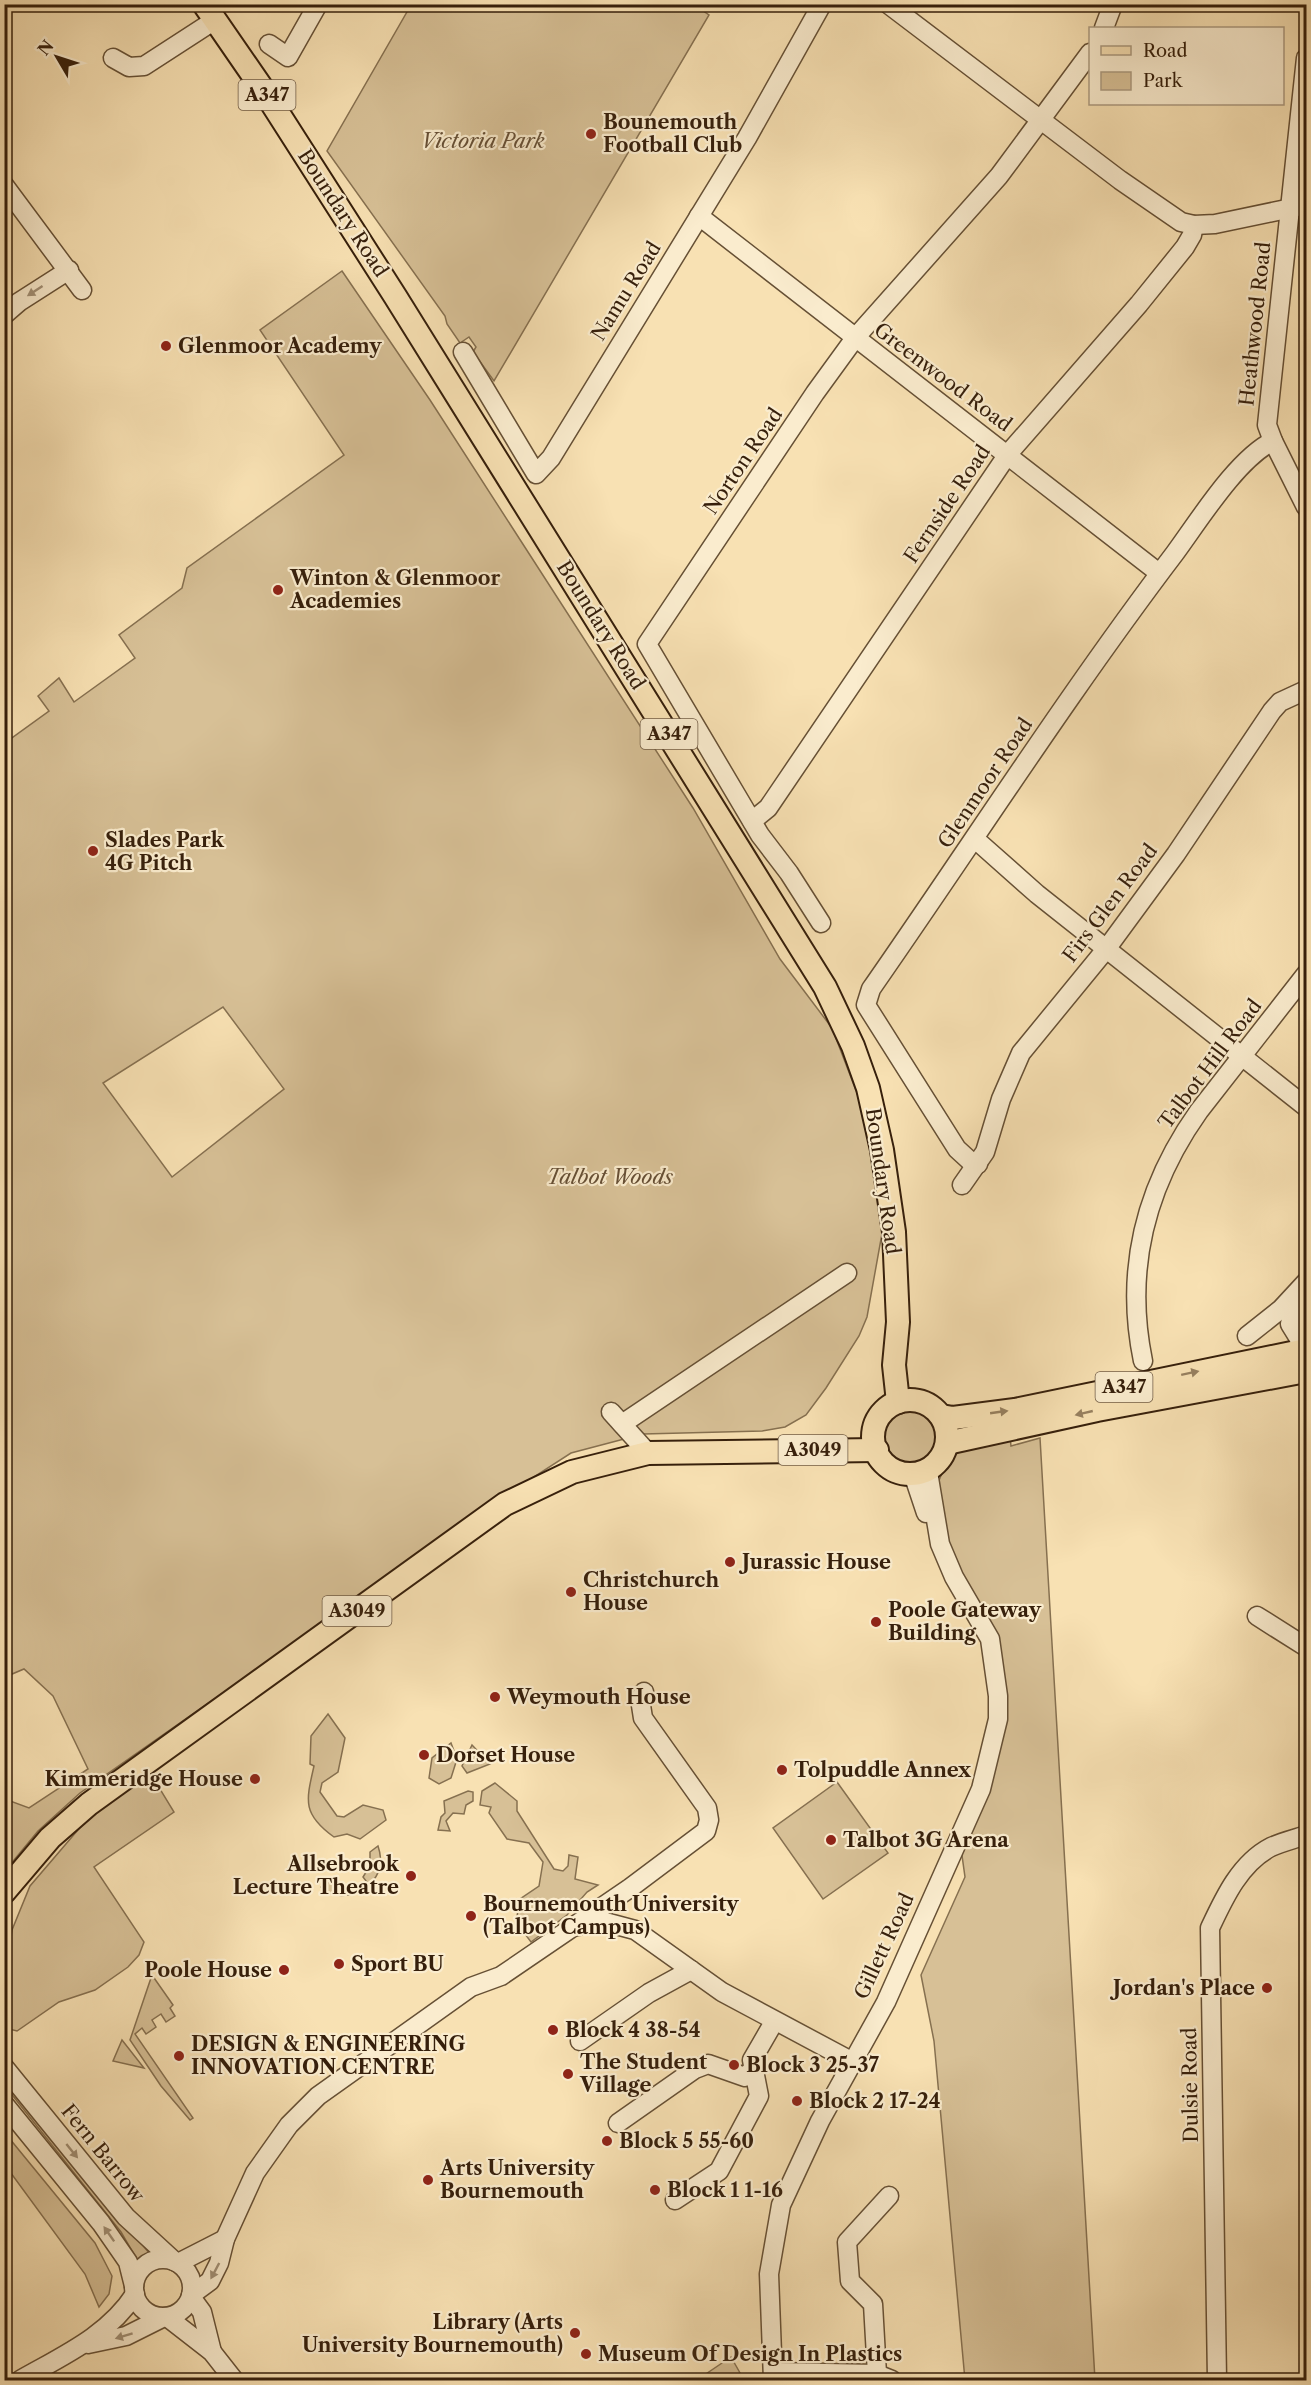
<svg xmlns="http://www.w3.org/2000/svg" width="1311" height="2385" viewBox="0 0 1311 2385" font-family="'Libre Caslon Text',serif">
  <rect width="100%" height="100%" fill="#f8e1b3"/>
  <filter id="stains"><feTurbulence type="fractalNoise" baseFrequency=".00333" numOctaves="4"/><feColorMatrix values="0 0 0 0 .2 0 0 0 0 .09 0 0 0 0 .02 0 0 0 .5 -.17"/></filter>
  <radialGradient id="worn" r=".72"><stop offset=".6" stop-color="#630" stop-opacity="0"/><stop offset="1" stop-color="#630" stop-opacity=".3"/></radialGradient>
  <g fill="#d7c096" stroke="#867050" stroke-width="1.5" fill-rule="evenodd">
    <path d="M 693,4 L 709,15 L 494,381 L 473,352 L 476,347 L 469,337 L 460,343 L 447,324 L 445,316 L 327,151 L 411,5 Z"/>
    <path d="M 342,271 L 430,400 L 693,808 L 780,959 L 832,1028 L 865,1114 L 883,1228 L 867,1317 L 859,1336 L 826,1388 L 806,1415 L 785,1427 L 762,1431 L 643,1434 L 571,1453 L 498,1500 L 80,1793 L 38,1831 L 5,1871 L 5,1788 L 10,1801 L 29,1808 L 88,1769 L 53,1696 L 24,1669 L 5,1677 L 5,743 L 49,711 L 38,696 L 59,678 L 74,702 L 135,658 L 119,635 L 182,588 L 187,568 L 344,455 L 260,330 ZM 223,1007 L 284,1089 L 172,1177 L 103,1083 Z"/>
    <circle cx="910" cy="1437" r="37"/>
    <path d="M 1010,1437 L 1011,1446 L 1040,1438 L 1095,2380 L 965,2380 L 934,2041 L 921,1975 L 965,1877 L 959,1834 L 993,1747 L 990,1639 L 954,1577 L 938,1483 L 944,1468 L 957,1452 Z"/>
    <path d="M 328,1714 L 345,1738 L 338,1772 L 322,1783 L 320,1792 L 337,1816 L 344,1817 L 363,1805 L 383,1810 L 386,1820 L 360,1839 L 347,1834 L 334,1837 C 302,1814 306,1801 314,1766 L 310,1764 L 311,1736 Z"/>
    <path d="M 451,1743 L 457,1759 L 451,1778 L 439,1784 L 429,1778 L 432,1758 Z"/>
    <path d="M 472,1745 L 490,1764 L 467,1773 L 462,1766 Z"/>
    <path d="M 149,1771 L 174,1812 L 94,1867 L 144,1942 L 139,1955 L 128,1967 L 95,1990 L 59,2002 L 17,2031 L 5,2028 L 5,1976 L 12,1930 L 30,1886 L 95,1810 Z"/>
    <path d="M 837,1782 L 888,1853 L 823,1899 L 773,1828 Z"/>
    <path d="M 495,1783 L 517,1801 L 517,1811 L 554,1869 L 563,1871 L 568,1866 L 569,1855 L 578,1857 L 575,1879 L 598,1885 L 587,1892 L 567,1915 L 531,1942 L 516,1922 L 520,1899 L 539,1886 L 543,1862 L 529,1843 L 507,1839 L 489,1813 L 491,1807 L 480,1805 L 482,1791 Z"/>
    <path d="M 468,1791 L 473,1792 L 473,1801 L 466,1805 L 464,1814 L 453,1813 L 446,1821 L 450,1831 L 438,1830 L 441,1817 L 445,1813 L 444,1801 Z"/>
    <path d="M 378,1846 C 383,1861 381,1874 369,1885 L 363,1877 L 370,1866 L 370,1852 Z"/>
    <path d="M 328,1882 L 337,1887 L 352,1885 L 357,1893 C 344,1897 331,1898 321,1887 Z"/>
    <path d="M 152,1975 L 173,2005 L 170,2008 L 175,2016 L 166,2022 L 161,2014 L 152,2020 L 156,2027 L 146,2034 L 142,2028 L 135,2034 L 193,2118 L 190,2120 L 161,2086 L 130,2040 Z"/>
    <path d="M 122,2040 L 144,2068 L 113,2061 Z"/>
    <path d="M 4,2078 L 150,2254 L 139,2263 L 121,2232 L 5,2086 Z"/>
    <path d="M 5,2133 L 95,2243 L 112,2276 L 109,2294 L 99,2307 L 85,2274 L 5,2165 Z"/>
    <path d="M 731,2357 L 744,2380 L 697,2380 Z"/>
  </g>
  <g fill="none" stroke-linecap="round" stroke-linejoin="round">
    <g stroke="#665035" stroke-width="21">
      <g id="minor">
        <path d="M 888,4 L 1120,180 L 1181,222 L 1194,225 L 1215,224 L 1306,205"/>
        <path d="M 1104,28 L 1113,4"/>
        <path d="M 269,44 L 288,57 L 318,4"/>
        <path d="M 113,58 L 129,67 L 144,66 L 215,20"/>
        <path d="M 1306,58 L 1267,425 L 1273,441 L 1306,507"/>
        <path d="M 4,185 L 82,290"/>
        <path d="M 699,216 L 1159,573"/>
        <path d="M 4,315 L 19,302 L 69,270"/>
        <path d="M 463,352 L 536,474 L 551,458 L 747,138 L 822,4"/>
        <path d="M 752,821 L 768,808 L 1008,454 L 1139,304 L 1185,247 L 1192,235 L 1194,225"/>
        <path d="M 975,839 L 1037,894 L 1306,1107"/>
        <path d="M 821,923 L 789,873 L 760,835 L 647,644 L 815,393 L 855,338 L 999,176 L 1090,53"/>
        <path d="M 978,1164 L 969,1160 L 957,1149 L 866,1005 L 871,989 C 972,844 1068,694 1175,553 C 1200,519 1237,459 1273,441"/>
        <path d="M 962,1185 L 985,1152 L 1001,1099 L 1021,1053 L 1107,948 L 1176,854 L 1272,711 L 1280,702 L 1306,690"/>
        <path d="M 1305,1296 L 1292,1315 L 1290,1324 L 1306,1350"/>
        <path d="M 1247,1336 L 1281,1309 L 1306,1282"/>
        <path d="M 1143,1361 C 1124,1269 1145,1187 1199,1111 L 1306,974"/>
        <path d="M 611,1412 L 648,1453"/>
        <path d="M 622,1424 L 847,1273"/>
        <path d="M 913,1474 L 926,1513"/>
        <path d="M 1257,1616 L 1306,1647"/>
        <path d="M 577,1926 L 605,1922 L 635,1930 L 722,1992 L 851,2061"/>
        <path d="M 580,2041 L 649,1993 L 691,1970"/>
        <path d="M 4,2067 L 126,2217 L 174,2261"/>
        <path d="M 4,2104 L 101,2223 L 128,2262 L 134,2286"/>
        <path d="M 618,2123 L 695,2069 L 708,2064 L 745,2077 L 753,2069"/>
        <path d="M 675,2200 L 719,2171 L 759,2096 L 752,2060 L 774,2022"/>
        <circle cx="163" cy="2288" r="29"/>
        <path d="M 178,2263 L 225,2239"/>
        <path d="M 191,2295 L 210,2281 L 219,2263 L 225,2239 L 255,2173 L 289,2125 L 318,2096 L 471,1987 L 501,1976 L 630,1888 L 706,1831 L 709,1820 L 707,1808 L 643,1718 L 640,1699 L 644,1692"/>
        <path d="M 191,2297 L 202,2312 L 212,2352"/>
        <path d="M 167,2317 L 212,2352 L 234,2380"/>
        <path d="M 88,2344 L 126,2336 L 164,2317"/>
        <path d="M 774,2372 L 877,2374 L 892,2380"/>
        <path d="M 877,2374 L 873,2304 L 850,2281 L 847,2242 L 889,2196"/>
        <path d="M 20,2380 C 62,2356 108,2336 135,2294"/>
        <path d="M 773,2380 L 769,2274 L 781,2205 L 820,2121 L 886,2002 L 981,1789 L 998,1719 L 998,1696 L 990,1639 L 954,1577 L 940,1544 L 928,1472"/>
        <path d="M 1217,2380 L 1210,1928 C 1224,1898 1240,1863 1271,1847 C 1282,1842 1295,1839 1306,1835"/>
      </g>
    </g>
    <g stroke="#361f0b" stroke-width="26">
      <g id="major">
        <path d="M 204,4 L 264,91 L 395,296 L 825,987 L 853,1046 L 868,1088 L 882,1150 L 894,1232 L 898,1322 L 894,1365 L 898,1402"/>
        <circle cx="910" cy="1437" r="37"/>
        <path d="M 941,1416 L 953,1418 L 1015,1410 L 1306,1350"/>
        <path d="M 947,1443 L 1097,1410 L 1306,1371"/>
        <path d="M 4,1892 L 50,1838 L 89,1804 L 505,1504 L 572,1472 L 648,1453 L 877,1450"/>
      </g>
    </g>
    <use href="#minor" stroke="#faecce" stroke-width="18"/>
    <use href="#major" stroke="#f8e1b3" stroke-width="22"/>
  </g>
  <defs><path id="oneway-solid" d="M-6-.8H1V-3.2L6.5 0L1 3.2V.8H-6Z" transform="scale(1.5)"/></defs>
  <g fill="#a29076">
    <use href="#oneway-solid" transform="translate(35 291) rotate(147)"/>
    <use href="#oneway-solid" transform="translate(72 2151) rotate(51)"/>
    <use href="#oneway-solid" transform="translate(109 2234) rotate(-125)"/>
    <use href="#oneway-solid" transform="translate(215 2271) rotate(118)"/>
    <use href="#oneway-solid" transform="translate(124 2336) rotate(163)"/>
  </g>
  <g fill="#97805f">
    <use href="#oneway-solid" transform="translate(1190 1373) rotate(-12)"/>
    <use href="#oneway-solid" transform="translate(999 1412) rotate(-8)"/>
    <use href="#oneway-solid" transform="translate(1084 1413) rotate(167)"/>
  </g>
  <g fill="#8f2418" stroke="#faecce" stroke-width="2">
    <circle cx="591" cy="134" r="6"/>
    <circle cx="166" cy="346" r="6"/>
    <circle cx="278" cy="590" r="6"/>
    <circle cx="93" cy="851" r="6"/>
    <circle cx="730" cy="1562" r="6"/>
    <circle cx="571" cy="1592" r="6"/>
    <circle cx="876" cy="1622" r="6"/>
    <circle cx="495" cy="1697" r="6"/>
    <circle cx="424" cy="1755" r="6"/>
    <circle cx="782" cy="1770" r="6"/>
    <circle cx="255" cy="1779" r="6"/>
    <circle cx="831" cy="1840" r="6"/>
    <circle cx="411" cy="1876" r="6"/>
    <circle cx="471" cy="1916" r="6"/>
    <circle cx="339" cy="1964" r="6"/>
    <circle cx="284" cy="1970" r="6"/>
    <circle cx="1267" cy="1988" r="6"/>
    <circle cx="553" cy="2030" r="6"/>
    <circle cx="179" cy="2056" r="6"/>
    <circle cx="734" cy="2065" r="6"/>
    <circle cx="568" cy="2074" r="6"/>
    <circle cx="797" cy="2101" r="6"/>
    <circle cx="607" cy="2141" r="6"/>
    <circle cx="428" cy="2180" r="6"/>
    <circle cx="655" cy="2190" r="6"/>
    <circle cx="575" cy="2333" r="6"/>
    <circle cx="586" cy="2354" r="6"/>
  </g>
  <g text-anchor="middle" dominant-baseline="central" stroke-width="4.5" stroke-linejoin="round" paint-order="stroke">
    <g fill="#faecce" stroke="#715c46" stroke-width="1.5">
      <rect x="238.5" y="80" width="57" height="30" rx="4.5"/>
      <rect x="640.5" y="719" width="57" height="30" rx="4.5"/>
      <rect x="1095.5" y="1372" width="57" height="30" rx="4.5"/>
      <rect x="778.5" y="1435" width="69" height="30" rx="4.5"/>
      <rect x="322.5" y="1596" width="69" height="30" rx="4.5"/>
    </g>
    <g font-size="18" font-weight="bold" fill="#361f0b">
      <text x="267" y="95">A347</text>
      <text x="669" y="734">A347</text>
      <text x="1124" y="1387">A347</text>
      <text x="813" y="1450">A3049</text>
      <text x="357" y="1611">A3049</text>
    </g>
    <g font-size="20" font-weight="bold" fill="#361f0b" stroke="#faecce" text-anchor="start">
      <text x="603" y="122">Bounemouth<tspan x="603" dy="23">Football Club</tspan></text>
      <text x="178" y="346">Glenmoor Academy</text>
      <text x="290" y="578">Winton &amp; Glenmoor<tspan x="290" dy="23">Academies</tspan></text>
      <text x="105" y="840">Slades Park<tspan x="105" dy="23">4G Pitch</tspan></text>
      <text x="742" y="1562">Jurassic House</text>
      <text x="583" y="1580">Christchurch<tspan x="583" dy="23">House</tspan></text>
      <text x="888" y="1610">Poole Gateway<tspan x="888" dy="23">Building</tspan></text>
      <text x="507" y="1697">Weymouth House</text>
      <text x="436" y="1755">Dorset House</text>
      <text x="794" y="1770">Tolpuddle Annex</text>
      <text x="243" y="1779" text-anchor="end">Kimmeridge House</text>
      <text x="843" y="1840">Talbot 3G Arena</text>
      <text x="399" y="1864" text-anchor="end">Allsebrook<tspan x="399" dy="23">Lecture Theatre</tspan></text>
      <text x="483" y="1904">Bournemouth University<tspan x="483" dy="23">(Talbot Campus)</tspan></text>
      <text x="351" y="1964">Sport BU</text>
      <text x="272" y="1970" text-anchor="end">Poole House</text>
      <text x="1255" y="1988" text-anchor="end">Jordan's Place</text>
      <text x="565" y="2030">Block 4 38-54</text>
      <text x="191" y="2044">DESIGN &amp; ENGINEERING<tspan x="191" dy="23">INNOVATION CENTRE</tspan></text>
      <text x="580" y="2062">The Student<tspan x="580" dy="23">Village</tspan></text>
      <text x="746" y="2065">Block 3 25-37</text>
      <text x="809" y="2101">Block 2 17-24</text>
      <text x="619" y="2141">Block 5 55-60</text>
      <text x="440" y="2168">Arts University<tspan x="440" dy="23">Bournemouth</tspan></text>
      <text x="667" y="2190">Block 1 1-16</text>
      <text x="563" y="2322" text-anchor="end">Library (Arts<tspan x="563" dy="23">University Bournemouth)</tspan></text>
      <text x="598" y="2354">Museum Of Design In Plastics</text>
    </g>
    <g font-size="20" font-style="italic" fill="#664f35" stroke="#faecce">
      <text x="483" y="141">Victoria Park</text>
      <text x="610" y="1177">Talbot Woods</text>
    </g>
    <g font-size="20" fill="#361f0b" stroke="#faecce">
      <text transform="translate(343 213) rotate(57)">Boundary Road</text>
      <text transform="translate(626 291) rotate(-58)">Namu Road</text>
      <text transform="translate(1255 324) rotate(-84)">Heathwood Road</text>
      <text transform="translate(943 377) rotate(37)">Greenwood Road</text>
      <text transform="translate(743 461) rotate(-56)">Norton Road</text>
      <text transform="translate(947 504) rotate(-56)">Fernside Road</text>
      <text transform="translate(601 625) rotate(58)">Boundary Road</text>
      <text transform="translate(985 783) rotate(-56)">Glenmoor Road</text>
      <text transform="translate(1110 903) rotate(-53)">Firs Glen Road</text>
      <text transform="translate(1210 1064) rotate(-53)">Talbot Hill Road</text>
      <text transform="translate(883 1181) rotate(82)">Boundary Road</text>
      <text transform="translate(884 1946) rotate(-65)">Gillett Road</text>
      <text transform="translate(1190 2085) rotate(-91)">Dulsie Road</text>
      <text transform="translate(103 2153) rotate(51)">Fern Barrow</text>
    </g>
  </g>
  <rect width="1311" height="2385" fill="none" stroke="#f8e1b3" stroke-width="24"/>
  <rect x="6" y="6" width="1299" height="2373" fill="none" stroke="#361f0b" stroke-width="3"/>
  <rect x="12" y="12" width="1287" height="2361" fill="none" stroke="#361f0b" stroke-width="1.5"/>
  <rect x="1089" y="27" width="195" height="78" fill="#faecce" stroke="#ac9a80" stroke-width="1.5"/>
  <rect x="1101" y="46" width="30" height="9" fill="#f8e1b3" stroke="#ac9a80" stroke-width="1.5"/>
  <text x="1143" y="57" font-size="18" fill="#361f0b">Road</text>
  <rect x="1101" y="72" width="30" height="18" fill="#d7c096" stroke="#ac9a80" stroke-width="1.5"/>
  <text x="1143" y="87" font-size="18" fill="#361f0b">Park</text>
  <g transform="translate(57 57) rotate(309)" stroke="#faecce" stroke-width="4.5" paint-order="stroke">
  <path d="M0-4.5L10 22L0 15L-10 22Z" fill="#361f0b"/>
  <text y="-9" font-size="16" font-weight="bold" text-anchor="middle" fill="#361f0b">N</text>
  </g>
  <rect width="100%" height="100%" filter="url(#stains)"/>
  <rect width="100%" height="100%" fill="url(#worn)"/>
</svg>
